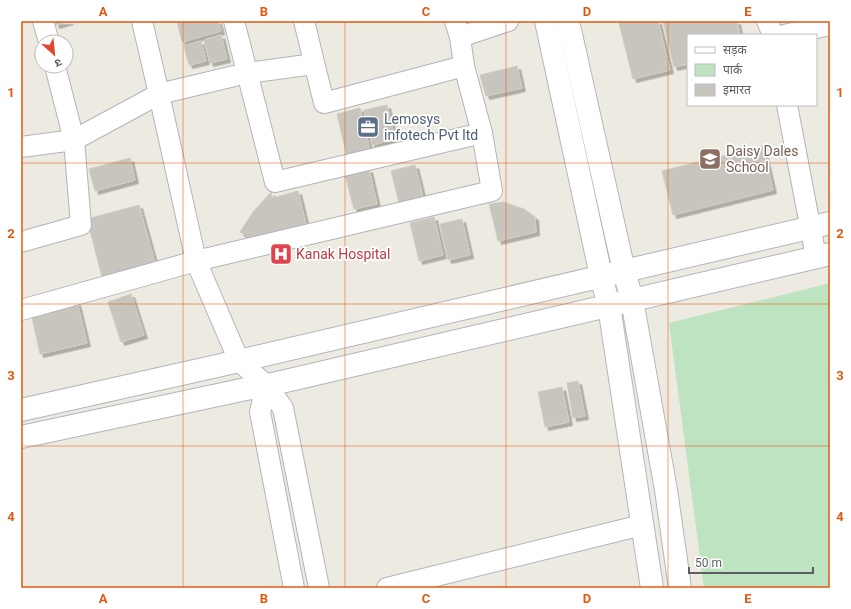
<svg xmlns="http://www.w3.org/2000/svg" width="851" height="609" viewBox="0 0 851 609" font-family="Roboto,'Noto Sans Devanagari',sans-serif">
  <defs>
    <filter id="shadow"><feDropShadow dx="3.5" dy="3.5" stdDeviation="0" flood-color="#0004"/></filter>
  </defs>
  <rect width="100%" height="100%" fill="#eceae1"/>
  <path fill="#bee3c0" d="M 830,283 L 830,588 L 704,588 L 669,323 Z"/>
  <g fill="#c8c4be" stroke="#d0ccc0" filter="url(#shadow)">
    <path d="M 55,21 L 70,21 L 56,25 Z"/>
    <path d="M 177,21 L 218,21 L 221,31 L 182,42 Z"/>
    <path d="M 627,21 L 658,21 L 670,70 L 633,79 L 619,23 Z"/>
    <path d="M 663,21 L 737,21 L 740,35 L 688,35 L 688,64 L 674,67 Z"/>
    <path d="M 221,35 L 227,59 L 210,63 L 204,40 Z"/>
    <path d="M 201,41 L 206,61 L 189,65 L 184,46 Z"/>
    <path d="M 517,66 L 522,88 L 486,96 L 480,75 Z"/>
    <path d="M 387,105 L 395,139 L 372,145 L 364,110 Z"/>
    <path d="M 360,108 L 370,151 L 347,157 L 337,114 Z"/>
    <path d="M 763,146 L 773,190 L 673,215 L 662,171 Z"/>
    <path d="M 130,158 L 135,180 L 95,191 L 89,169 Z"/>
    <path d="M 415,165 L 424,201 L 400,207 L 391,171 Z"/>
    <path d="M 369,169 L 377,204 L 354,209 L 345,175 Z"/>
    <path d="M 298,191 L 306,224 L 278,231 L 278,233 L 253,239 L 240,232 L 253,212 L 271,192 L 272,198 Z"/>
    <path d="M 503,202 L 524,209 L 535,217 L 536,232 L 498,241 L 489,204 Z"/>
    <path d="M 139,205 L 155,263 L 102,277 L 87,219 Z"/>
    <path d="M 434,217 L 443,255 L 419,261 L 410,223 Z"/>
    <path d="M 462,219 L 470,255 L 448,260 L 440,224 Z"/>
    <path d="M 131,294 L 144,335 L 121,342 L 108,302 Z"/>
    <path d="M 77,302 L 87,343 L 40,354 L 31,313 Z"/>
    <path d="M 578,381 L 585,416 L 573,418 L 567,383 Z"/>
    <path d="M 562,387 L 569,422 L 545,427 L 538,392 Z"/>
  </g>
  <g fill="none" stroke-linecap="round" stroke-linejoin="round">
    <g stroke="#b2b4b8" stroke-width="22">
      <g id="street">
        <path d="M 43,21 L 49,42"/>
        <path d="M 142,21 L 159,94 L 196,261 L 239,361 L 266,385 L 283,408 L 319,588"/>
        <path d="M 234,21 L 275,182 L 482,133"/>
        <path d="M 304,21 L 324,103 L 464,66"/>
        <path d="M 767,21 L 773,35"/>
        <path d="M 784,35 L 830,25"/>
        <path d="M 460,37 L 508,21"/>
        <path d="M 787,105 L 816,257"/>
        <path d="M 21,147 L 74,140 L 159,94 L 247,73 L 314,64"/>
        <path d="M 21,242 L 81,225 L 74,140 L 55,66"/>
        <path d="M 21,310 L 196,261 L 492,191 L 482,133 L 464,66 L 460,37 L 455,21"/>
        <path d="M 266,385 L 260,412 L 294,588"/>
        <path d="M 387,588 L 642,525"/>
      </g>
    </g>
    <g stroke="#b3b5bb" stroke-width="24">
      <g id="secondary">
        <path d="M 546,21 L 601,276 L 609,306 L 652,588"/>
        <path d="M 568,21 L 624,271 L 632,300 L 666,490 L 680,588"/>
        <path d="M 21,410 L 239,361 L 830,223"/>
        <path d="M 21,437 L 246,389 L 277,383 L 830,254"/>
      </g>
    </g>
    <use href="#street" stroke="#fff" stroke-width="20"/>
    <use href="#secondary" stroke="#fff" stroke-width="22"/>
  </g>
  <path fill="none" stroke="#e15910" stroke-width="1" stroke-opacity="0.55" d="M 183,21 L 183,588M 345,21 L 345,588M 506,21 L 506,588M 668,21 L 668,588M 21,163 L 830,163M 21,304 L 830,304M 21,446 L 830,446"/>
  <defs>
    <g id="office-square" transform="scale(1.15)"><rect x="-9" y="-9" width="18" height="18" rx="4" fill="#5c6f8a" stroke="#fff"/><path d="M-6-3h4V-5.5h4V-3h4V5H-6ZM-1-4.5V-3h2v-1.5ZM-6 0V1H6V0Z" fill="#fff"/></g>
    <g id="school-square" transform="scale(1.15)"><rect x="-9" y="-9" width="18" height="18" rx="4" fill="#8d6e63" stroke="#fff"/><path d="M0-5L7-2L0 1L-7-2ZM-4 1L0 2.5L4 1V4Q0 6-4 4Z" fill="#fff"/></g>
    <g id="hospital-square" transform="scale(1.15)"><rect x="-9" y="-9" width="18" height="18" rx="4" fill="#e0444e" stroke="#fff"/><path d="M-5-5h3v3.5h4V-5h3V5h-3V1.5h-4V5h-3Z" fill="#fff"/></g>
  </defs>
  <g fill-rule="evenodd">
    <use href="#office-square" x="368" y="127"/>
    <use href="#school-square" x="710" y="159"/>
    <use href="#hospital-square" x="281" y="254"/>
  </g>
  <g text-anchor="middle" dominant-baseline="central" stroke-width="3.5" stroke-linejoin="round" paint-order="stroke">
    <g font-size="14" fill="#4e5e75" stroke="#fff" text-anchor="start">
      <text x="384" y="119">Lemosys<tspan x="384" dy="16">infotech Pvt ltd</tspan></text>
    </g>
    <g font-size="14" fill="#785e54" stroke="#fff" text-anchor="start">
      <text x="726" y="151">Daisy Dales<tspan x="726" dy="16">School</tspan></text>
    </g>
    <g font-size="14" fill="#be3a42" stroke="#fff" text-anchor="start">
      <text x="296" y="254">Kanak Hospital</text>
    </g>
  </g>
  <rect width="851" height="609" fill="none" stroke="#ffffff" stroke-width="44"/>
  <rect x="687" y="34" width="130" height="72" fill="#ffffff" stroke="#bdbec0"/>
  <rect x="695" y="47" width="20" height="6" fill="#ffffff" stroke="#bdbec0"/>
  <text x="723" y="54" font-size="12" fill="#5a5d61">सड़क</text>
  <rect x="695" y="64" width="20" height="12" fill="#bee3c0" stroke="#bdbec0"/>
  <text x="723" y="74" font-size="12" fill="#5a5d61">पार्क</text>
  <rect x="695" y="84" width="20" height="12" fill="#c8c4be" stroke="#bdbec0"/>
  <text x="723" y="94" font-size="12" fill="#5a5d61">इमारत</text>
  <g transform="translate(54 54) rotate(153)"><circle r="19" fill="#ffffff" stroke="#bdbec0"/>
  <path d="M0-3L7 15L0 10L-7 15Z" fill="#e34730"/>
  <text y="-6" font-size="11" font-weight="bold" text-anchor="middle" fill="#5a5d61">उ</text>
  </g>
  <path d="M689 567v6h124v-6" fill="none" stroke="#5a5d61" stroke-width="2"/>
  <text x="695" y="567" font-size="12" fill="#5a5d61" stroke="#ffffff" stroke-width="3" paint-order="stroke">50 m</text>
  <rect x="22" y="22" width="807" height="565" fill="none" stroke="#e15910" stroke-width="1.5"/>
  <g font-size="13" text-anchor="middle" font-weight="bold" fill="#e15910">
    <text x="103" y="16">A</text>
    <text x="264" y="16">B</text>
    <text x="426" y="16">C</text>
    <text x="587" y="16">D</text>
    <text x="748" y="16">E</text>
    <text x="11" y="97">1</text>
    <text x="840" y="97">1</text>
    <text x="11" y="238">2</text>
    <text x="840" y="238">2</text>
    <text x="11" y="380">3</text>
    <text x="840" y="380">3</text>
    <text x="11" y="521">4</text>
    <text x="840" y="521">4</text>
    <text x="103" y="603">A</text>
    <text x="264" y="603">B</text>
    <text x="426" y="603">C</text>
    <text x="587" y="603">D</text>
    <text x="748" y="603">E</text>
  </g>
</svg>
